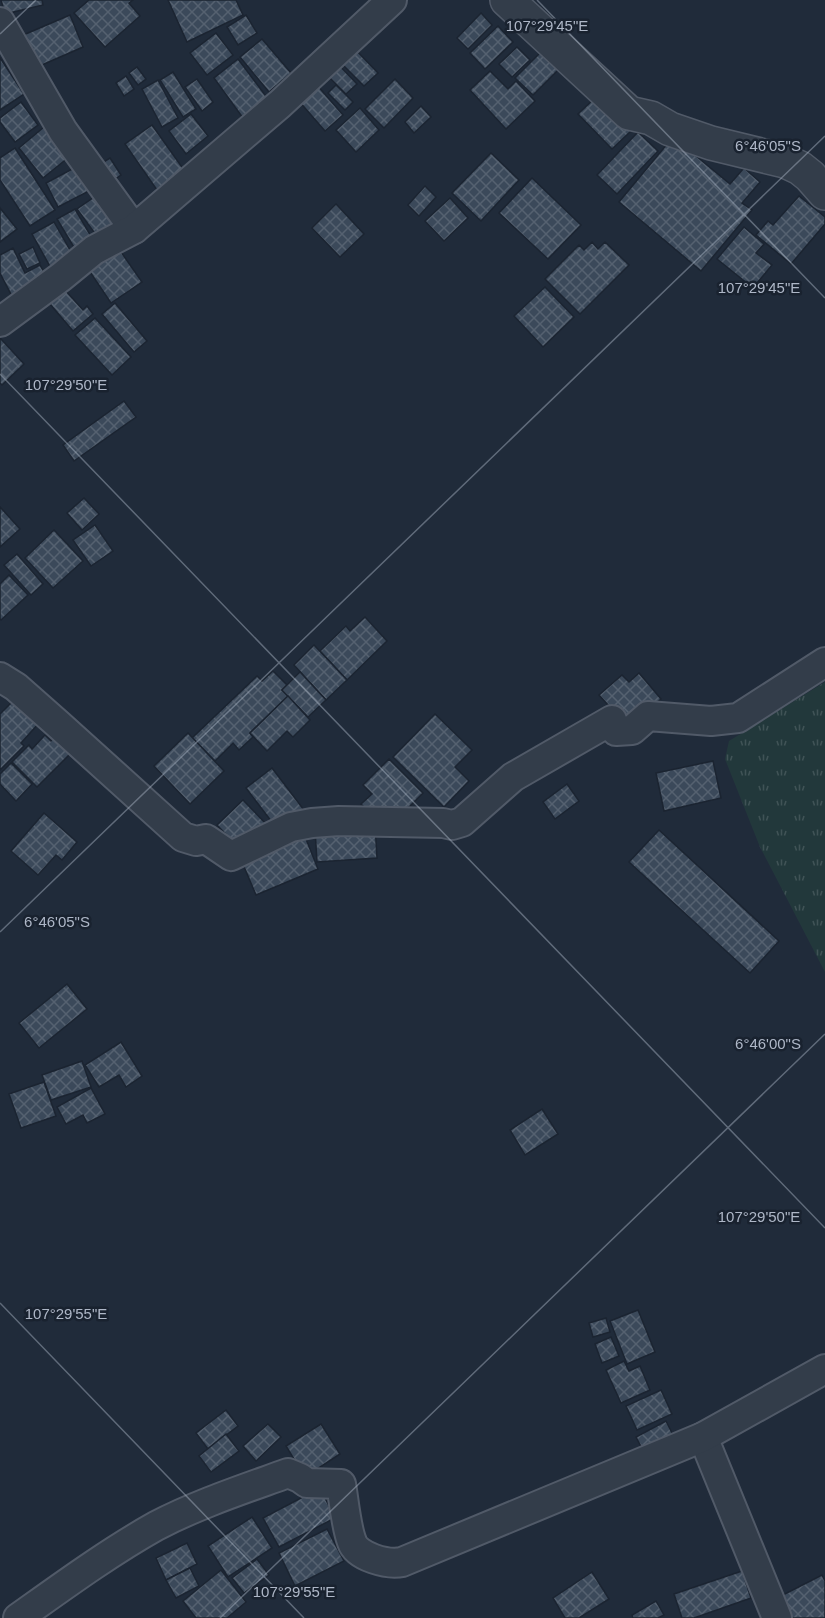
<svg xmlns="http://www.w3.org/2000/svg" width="825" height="1618" viewBox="0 0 825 1618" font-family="Arial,sans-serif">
  <defs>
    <pattern id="grass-tufts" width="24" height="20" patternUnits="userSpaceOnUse" patternTransform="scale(1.5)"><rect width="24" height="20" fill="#22383b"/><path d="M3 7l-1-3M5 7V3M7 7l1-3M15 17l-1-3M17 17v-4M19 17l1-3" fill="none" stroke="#405356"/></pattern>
    <pattern id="building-cross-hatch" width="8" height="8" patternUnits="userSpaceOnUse" patternTransform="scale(1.5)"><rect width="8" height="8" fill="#3b495a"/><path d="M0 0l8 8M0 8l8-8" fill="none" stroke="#556170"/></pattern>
  </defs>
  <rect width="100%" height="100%" fill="#202b3a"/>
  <path fill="url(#grass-tufts)" d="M 825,682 L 825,972 L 760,847 L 725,759 L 729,741 Z"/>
  <g fill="url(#building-cross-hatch)" stroke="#1b2431" stroke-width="1.5">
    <path d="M 1,0 L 42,0 L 43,5 L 5,14 Z"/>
    <path d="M 89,0 L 133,0 L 129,3 L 140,16 L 105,47 L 74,13 Z"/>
    <path d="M 168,0 L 236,0 L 243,15 L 187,42 Z"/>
    <path d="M 481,13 L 492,25 L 468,49 L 457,38 Z"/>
    <path d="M 70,15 L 83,47 L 35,68 L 21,36 Z"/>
    <path d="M 246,15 L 257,33 L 238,45 L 227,27 Z"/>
    <path d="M 498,26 L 513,42 L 485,69 L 470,53 Z"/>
    <path d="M 216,33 L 233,55 L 207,75 L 190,53 Z"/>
    <path d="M 262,39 L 291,73 L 269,92 L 240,57 Z"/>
    <path d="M 353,47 L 378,73 L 364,86 L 339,61 Z"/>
    <path d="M 517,47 L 530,60 L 512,77 L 499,64 Z"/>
    <path d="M 543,50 L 561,67 L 533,95 L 515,78 Z"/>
    <path d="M 0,58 L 24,94 L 0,110 Z"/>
    <path d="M 238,59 L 268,99 L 243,118 L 214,78 Z"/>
    <path d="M 336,62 L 357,84 L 346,94 L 325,73 Z"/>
    <path d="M 137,67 L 146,79 L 138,85 L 129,73 Z"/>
    <path d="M 490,71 L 508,89 L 516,81 L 535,101 L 506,129 L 470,90 Z"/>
    <path d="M 173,72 L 196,109 L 183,117 L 160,80 Z"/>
    <path d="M 126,76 L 134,89 L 124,96 L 116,83 Z"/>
    <path d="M 197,79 L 213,102 L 202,111 L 185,87 Z"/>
    <path d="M 395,79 L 413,98 L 384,128 L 365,109 Z"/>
    <path d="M 158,80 L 178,118 L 162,127 L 142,89 Z"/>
    <path d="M 316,84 L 343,115 L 325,131 L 298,100 Z"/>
    <path d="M 336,85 L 353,102 L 345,110 L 328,93 Z"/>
    <path d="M 597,96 L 631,131 L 612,149 L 578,114 Z"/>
    <path d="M 21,102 L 38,125 L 15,142 L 0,122 L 0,118 Z"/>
    <path d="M 421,106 L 431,117 L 414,133 L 405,122 Z"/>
    <path d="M 360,108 L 379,130 L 356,152 L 336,130 Z"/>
    <path d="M 191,114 L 208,136 L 186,154 L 169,131 Z"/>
    <path d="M 152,125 L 184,170 L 157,190 L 125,144 Z"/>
    <path d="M 44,127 L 69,157 L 43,178 L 19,148 Z"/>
    <path d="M 638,132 L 658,151 L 617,194 L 597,175 Z"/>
    <path d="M 673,137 L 730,184 L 744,168 L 760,182 L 742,203 L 752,210 L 701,271 L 619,202 Z"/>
    <path d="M 15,148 L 55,210 L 30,226 L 0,180 L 0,158 Z"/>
    <path d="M 491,153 L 519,180 L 481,221 L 452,193 Z"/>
    <path d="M 110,158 L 121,175 L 109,183 L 97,166 Z"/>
    <path d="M 76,167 L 89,191 L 58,207 L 46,183 Z"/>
    <path d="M 532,178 L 581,225 L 548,259 L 499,213 Z"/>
    <path d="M 425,186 L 436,197 L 419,216 L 408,205 Z"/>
    <path d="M 103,191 L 124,220 L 99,239 L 77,209 Z"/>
    <path d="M 799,196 L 825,217 L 825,224 L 791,264 L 756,235 L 768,221 L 773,225 Z"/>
    <path d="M 450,198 L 468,218 L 444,241 L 425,221 Z"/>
    <path d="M 336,204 L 364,234 L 340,257 L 312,228 Z"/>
    <path d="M 0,208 L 17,229 L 0,242 Z"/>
    <path d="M 75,209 L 92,238 L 75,249 L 57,219 Z"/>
    <path d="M 54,222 L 74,257 L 52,270 L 32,234 Z"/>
    <path d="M 744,227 L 764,244 L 756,253 L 772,265 L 753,288 L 717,259 Z"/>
    <path d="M 114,242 L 142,282 L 111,303 L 84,263 Z"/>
    <path d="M 592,242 L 598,249 L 605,242 L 629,265 L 580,314 L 545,279 L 579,245 L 584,250 Z"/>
    <path d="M 33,247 L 40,263 L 27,269 L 19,254 Z"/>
    <path d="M 13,248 L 25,273 L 40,265 L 49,281 L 14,300 L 0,273 L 0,255 Z"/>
    <path d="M 545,287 L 574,317 L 543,347 L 514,316 Z"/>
    <path d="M 65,290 L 83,310 L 87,306 L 93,314 L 73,331 L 50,304 Z"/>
    <path d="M 115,303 L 147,341 L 134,352 L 102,314 Z"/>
    <path d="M 95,318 L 131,357 L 112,375 L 75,335 Z"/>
    <path d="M 0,338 L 24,364 L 2,385 L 0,383 Z"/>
    <path d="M 124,401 L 136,417 L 74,461 L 63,445 Z"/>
    <path d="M 84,498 L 99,514 L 82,530 L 67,513 Z"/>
    <path d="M 0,507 L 20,529 L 0,547 Z"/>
    <path d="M 95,525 L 113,551 L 91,566 L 73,540 Z"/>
    <path d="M 54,530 L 83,561 L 53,588 L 25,558 Z"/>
    <path d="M 17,554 L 43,584 L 31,595 L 4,565 Z"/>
    <path d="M 9,575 L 28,595 L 1,620 L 0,619 L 0,584 Z"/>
    <path d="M 365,617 L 387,641 L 347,680 L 320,651 L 346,626 L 350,631 Z"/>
    <path d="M 314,645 L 347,680 L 326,700 L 294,665 Z"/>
    <path d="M 273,671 L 287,685 L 282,690 L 288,696 L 250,733 L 253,737 L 239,750 L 233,743 L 215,761 L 192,738 L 257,676 L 262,681 Z"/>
    <path d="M 300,672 L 326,700 L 308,717 L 282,690 Z"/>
    <path d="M 639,673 L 661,699 L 629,728 L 599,695 L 622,675 L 629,682 Z"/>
    <path d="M 288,696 L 310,720 L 293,737 L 287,731 L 267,751 L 250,733 Z"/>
    <path d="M 15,699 L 39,723 L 21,743 L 24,746 L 0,770 L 0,714 Z"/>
    <path d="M 435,714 L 472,750 L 455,767 L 469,781 L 444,807 L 393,757 Z"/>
    <path d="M 188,733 L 224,771 L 190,804 L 154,766 Z"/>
    <path d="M 45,735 L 51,741 L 57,735 L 73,751 L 37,787 L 12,762 L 29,745 L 32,749 Z"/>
    <path d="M 389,759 L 423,793 L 396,820 L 377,820 L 361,804 L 372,794 L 363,785 Z"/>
    <path d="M 713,761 L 721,798 L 664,811 L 656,773 Z"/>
    <path d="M 11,763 L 32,784 L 16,801 L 0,784 L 0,774 Z"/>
    <path d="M 272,768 L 304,810 L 278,830 L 246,788 Z"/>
    <path d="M 567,784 L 579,801 L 555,819 L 543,802 Z"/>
    <path d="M 243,800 L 267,825 L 241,850 L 217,825 Z"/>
    <path d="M 44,813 L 77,842 L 62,860 L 56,855 L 38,875 L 11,851 Z"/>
    <path d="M 375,824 L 377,858 L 317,862 L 315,829 Z"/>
    <path d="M 302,829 L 318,869 L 256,895 L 239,855 Z"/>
    <path d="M 659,830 L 779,941 L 750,973 L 629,862 Z"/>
    <path d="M 67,984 L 87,1009 L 39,1048 L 19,1023 Z"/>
    <path d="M 121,1042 L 142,1076 L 126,1087 L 119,1075 L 99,1087 L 85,1065 Z"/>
    <path d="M 82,1061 L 91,1087 L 51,1100 L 42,1075 Z"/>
    <path d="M 44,1082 L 56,1116 L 21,1128 L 9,1094 Z"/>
    <path d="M 91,1088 L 105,1114 L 87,1123 L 83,1115 L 66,1124 L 57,1107 Z"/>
    <path d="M 542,1109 L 558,1134 L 525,1155 L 510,1130 Z"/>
    <path d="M 638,1310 L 655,1352 L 627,1364 L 610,1321 Z"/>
    <path d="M 606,1318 L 610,1332 L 593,1337 L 589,1323 Z"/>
    <path d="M 611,1337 L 619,1356 L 602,1363 L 595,1344 Z"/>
    <path d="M 624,1361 L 629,1371 L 640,1366 L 650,1390 L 621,1403 L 606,1370 Z"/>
    <path d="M 661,1390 L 672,1414 L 637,1430 L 626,1406 Z"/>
    <path d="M 226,1410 L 238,1426 L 208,1449 L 196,1433 Z"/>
    <path d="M 666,1421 L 676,1441 L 646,1456 L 636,1437 Z"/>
    <path d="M 268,1424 L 281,1437 L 256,1461 L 243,1446 Z"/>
    <path d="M 321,1424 L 340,1454 L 305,1477 L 286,1446 Z"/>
    <path d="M 226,1434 L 239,1451 L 211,1472 L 199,1456 Z"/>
    <path d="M 320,1488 L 335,1518 L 279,1547 L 263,1518 Z"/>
    <path d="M 252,1517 L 272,1548 L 228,1577 L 208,1546 Z"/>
    <path d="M 327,1529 L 344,1561 L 295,1586 L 279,1553 Z"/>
    <path d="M 187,1543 L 197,1564 L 166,1580 L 156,1558 Z"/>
    <path d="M 257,1559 L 269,1575 L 244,1593 L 232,1578 Z"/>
    <path d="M 190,1568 L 199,1586 L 176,1598 L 166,1580 Z"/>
    <path d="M 221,1570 L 246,1602 L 227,1618 L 196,1618 L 183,1601 Z"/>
    <path d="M 742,1571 L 751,1598 L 694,1618 L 682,1618 L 674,1594 Z"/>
    <path d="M 592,1572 L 609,1599 L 579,1618 L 565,1618 L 553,1598 Z"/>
    <path d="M 822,1575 L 825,1581 L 825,1618 L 780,1618 L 771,1601 Z"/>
    <path d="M 656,1601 L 664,1615 L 658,1618 L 633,1618 L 632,1615 Z"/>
  </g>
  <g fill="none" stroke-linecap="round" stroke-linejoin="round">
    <g stroke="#515a68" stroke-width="32">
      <g id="minor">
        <path d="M 0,22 L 63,131 L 134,229"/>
        <path d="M 0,322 L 61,277 L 94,250 L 134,229 L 280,104 L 392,0"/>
        <path d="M 0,677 L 16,687 L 59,725 L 183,837 L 196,841 L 206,839 L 231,856 L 291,827 L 312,823 L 339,821 L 443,823 L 452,825 L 462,822 L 513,777 L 612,720 L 616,731 L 632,730 L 648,716 L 711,721 L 738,718 L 825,662"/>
        <path d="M 703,1437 L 777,1618"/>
        <path d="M 18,1618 C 63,1586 108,1553 156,1526 C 198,1504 244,1489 288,1473 L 300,1478 L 307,1483 L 341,1484 C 344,1501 346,1527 352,1542 C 357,1557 388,1565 402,1562 L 703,1437 L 825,1369"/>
      </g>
    </g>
    <g stroke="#515a68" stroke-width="36">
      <path id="tertiary" d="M 507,0 L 629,113 L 651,118 L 670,129 L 711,143 L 785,161 L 800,168 L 810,176 L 825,193"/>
    </g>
    <use href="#minor" stroke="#333d4a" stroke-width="28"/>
    <use href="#tertiary" stroke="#333d4a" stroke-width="33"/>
  </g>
  <path fill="none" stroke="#aeb7c7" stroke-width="1.5" stroke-opacity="0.45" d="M 537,0 L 825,298M 0,34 L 36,0M 0,374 L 825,1228M 0,932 L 825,136M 0,1303 L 304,1618M 220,1618 L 825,1034"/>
  <g font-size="15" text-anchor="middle" fill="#aeb7c7" stroke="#19222f" stroke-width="5" stroke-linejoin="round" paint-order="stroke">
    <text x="547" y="31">107°29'45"E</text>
    <text x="768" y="151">6°46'05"S</text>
    <text x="759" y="293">107°29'45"E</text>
    <text x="66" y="390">107°29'50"E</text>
    <text x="57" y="927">6°46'05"S</text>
    <text x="768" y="1049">6°46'00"S</text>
    <text x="759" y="1222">107°29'50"E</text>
    <text x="66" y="1319">107°29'55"E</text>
    <text x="294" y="1597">107°29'55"E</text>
  </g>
</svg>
